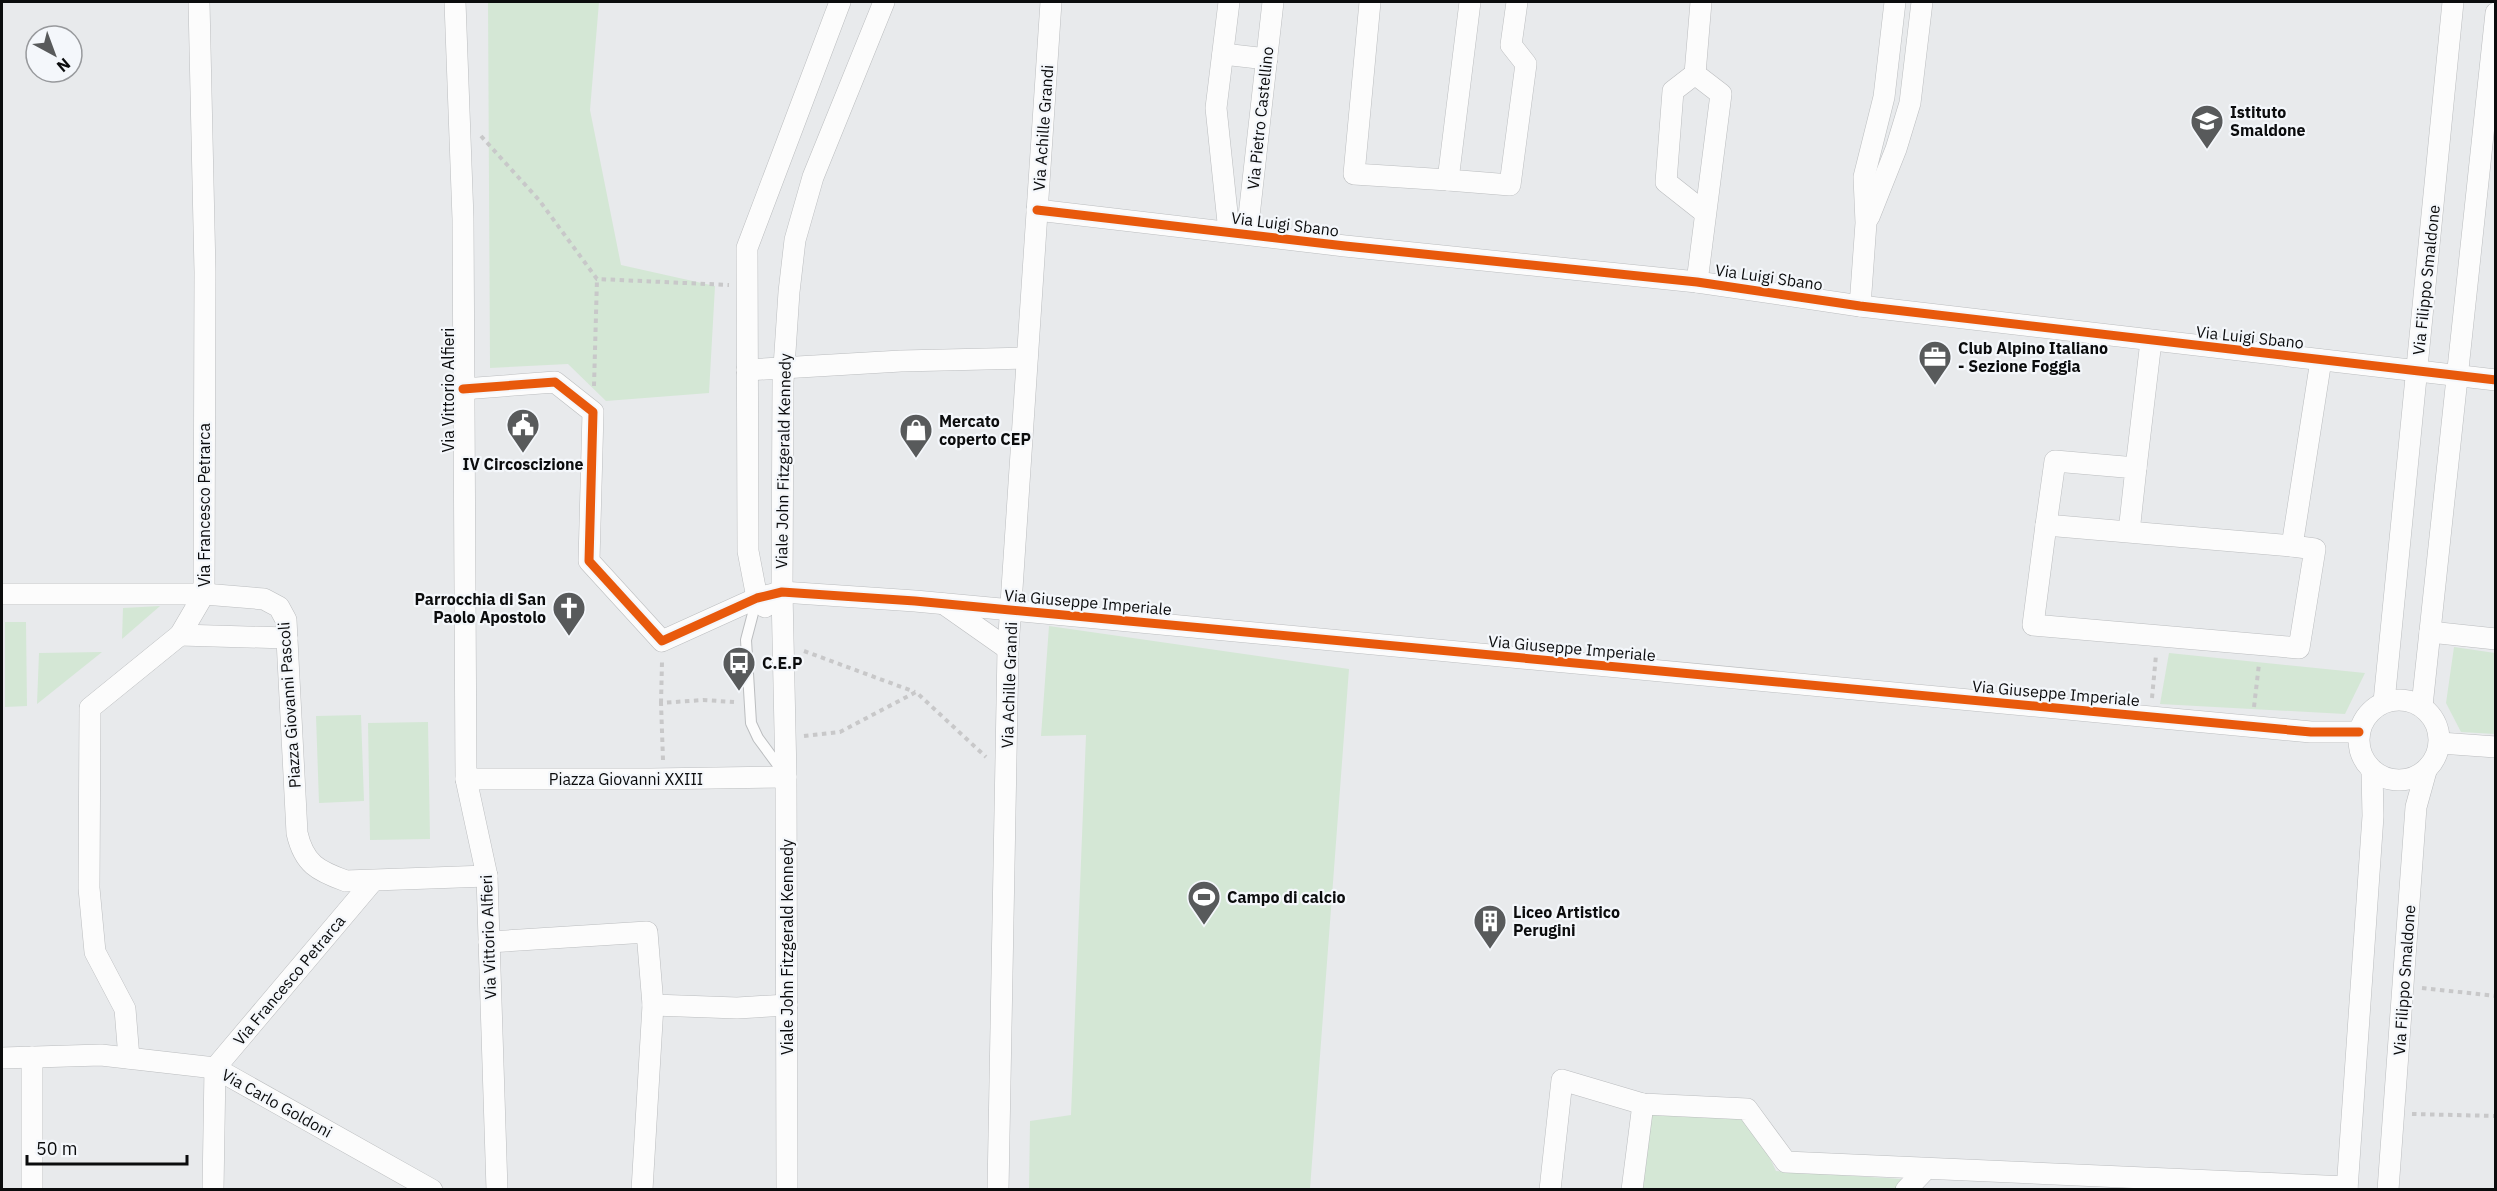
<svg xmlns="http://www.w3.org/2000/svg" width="2497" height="1191" viewBox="0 0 2497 1191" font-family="'IBM Plex Sans',sans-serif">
  <rect width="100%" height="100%" fill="#e8eaec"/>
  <g fill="#d4e7d5">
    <path d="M 488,2 L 599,2 L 590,110 L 621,265 L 715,286 L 709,393 L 606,401 L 568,364 L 490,368 Z"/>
    <path d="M 160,606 L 122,639 L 123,608 Z"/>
    <path d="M 5,622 L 26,622 L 27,706 L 5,707 Z"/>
    <path d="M 1049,626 L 1349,669 L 1310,1189 L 1029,1189 L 1030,1121 L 1071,1115 L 1086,735 L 1041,736 Z"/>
    <path d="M 2454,647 L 2495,653 L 2495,734 L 2461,732 L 2446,703 Z"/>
    <path d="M 102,652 L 37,704 L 39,653 Z"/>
    <path d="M 2169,653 L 2365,673 L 2345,714 L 2160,704 Z"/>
    <path d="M 361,715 L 364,801 L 319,803 L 316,716 Z"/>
    <path d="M 428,722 L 430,839 L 370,840 L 368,723 Z"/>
    <path d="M 1650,1104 L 1747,1109 L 1776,1171 L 1902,1179 L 1895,1190 L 1632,1190 Z"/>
  </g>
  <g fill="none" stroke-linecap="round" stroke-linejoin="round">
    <g stroke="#bbbdbf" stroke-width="12">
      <path id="service" d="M 757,598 L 746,640 L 751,723 L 758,738 L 783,772"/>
    </g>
    <g stroke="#bbbdbf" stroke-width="22">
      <g id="minor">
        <path d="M 455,2 L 463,219 L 466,779 L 487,876 L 497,1190"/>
        <path d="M 1229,2 L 1216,108 L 1229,232"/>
        <path d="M 1370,2 L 1354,174 L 1448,180"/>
        <path d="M 1470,2 L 1448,180 L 1510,185 L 1526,64 L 1511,45 L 1517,2"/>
        <path d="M 1223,54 L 1267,59"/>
        <path d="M 1695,74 L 1721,94 L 1697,282"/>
        <path d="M 1695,74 L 1673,91 L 1666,182 L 1704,212"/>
        <path d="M 1695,74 L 1701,2"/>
        <path d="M 1037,210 L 1345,246 L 1697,282 L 1860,306 L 2496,380"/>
        <path d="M 1869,217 L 1896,149 L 1910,103 L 1922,2"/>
        <path d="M 1247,234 L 1273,2"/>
        <path d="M 1860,306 L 1866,223 L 1864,177 L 1884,97 L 1895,2"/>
        <path d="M 747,370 L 901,361 L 1027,358"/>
        <path d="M 463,389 L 555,382 L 593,412 L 589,561 L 662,641 L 757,598 L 782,592 L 915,601 L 2311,732 L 2359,732"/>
        <path d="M 2136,468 L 2151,341"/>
        <path d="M 2046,525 L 2033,625 L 2299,648 L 2315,549 L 2292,546 L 2321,360"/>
        <path d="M 2129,532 L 2136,468 L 2055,461 L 2046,525 L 2292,546"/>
        <path d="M 2,594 L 204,594 L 264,599 L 279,607 L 286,620 L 297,833 C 304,864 318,871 346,881 L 487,876"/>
        <path d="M 944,604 L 1008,649"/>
        <path d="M 765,607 L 757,598 L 748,551 L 747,248 L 840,2"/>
        <path d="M 2430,632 L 2496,639"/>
        <path d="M 180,635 L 287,638"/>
        <circle cx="2399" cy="740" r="40"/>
        <path d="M 2384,702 L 2453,2"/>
        <path d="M 2422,706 L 2496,13"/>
        <path d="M 2440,743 L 2496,747"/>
        <path d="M 466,779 L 651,779 L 786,777"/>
        <path d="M 489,942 L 647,932 L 653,1005 L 737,1008 L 787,1005"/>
        <path d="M 32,1057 L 32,1190"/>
        <path d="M 2,1058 L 101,1055 L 215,1068 L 432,1190"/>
        <path d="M 129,1058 L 125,1009 L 95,952 L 89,888 L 90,708 L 180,635 L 204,594 L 205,272 L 199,2"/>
        <path d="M 213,1190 L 215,1068 L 372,882"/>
        <path d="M 642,1190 L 653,1005"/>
        <path d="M 787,1190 L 786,777 L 782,592 L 783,382 L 789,292 L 795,240 L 813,177 L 884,2"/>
        <path d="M 998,1190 L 1008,649 L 1051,2"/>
        <path d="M 1550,1190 L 1562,1080 L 1643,1104 L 1747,1109 L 1786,1162 L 2347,1187"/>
        <path d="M 1632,1190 L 1643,1104"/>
        <path d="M 1906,1190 L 1925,1170"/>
        <path d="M 2347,1190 L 2373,816 L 2372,771"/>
        <path d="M 2388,1190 L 2416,807 L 2426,771"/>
      </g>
    </g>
    <g stroke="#c8c8c9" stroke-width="4" stroke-dasharray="4.5 4.5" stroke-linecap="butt">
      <path d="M 481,136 L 539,200 L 597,279 L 729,285"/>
      <path d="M 594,386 L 597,279"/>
      <path d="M 804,651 L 915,692"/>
      <path d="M 2152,698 L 2156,655"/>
      <path d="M 661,703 L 662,662"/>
      <path d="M 2254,707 L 2259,664"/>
      <path d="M 804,736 L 840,732 L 916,692 L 986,757"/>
      <path d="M 663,760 L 661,703 L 703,700 L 734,702"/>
      <path d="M 2422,988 L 2496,996"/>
      <path d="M 2412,1114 L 2496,1116"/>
    </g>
    <use href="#service" stroke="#fcfcfc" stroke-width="10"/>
    <use href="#minor" stroke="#fcfcfc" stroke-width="21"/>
    <g stroke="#f4f7fb" stroke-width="13">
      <g id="cycleway">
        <path d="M 1037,210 L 1345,246 L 1697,282 L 1860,306 L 2496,380"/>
        <path d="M 463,389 L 555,382 L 593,412 L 589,561 L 662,641 L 757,598 L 782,592 L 915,601 L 2311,732 L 2359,732"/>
      </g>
    </g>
    <use href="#cycleway" stroke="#e8590c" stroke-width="9"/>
  </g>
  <defs>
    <g id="school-pin" transform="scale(1.725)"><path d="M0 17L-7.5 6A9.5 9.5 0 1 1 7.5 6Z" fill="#585a5b" stroke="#f4f7fb"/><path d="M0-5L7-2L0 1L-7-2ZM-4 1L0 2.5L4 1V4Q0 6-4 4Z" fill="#fff"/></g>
    <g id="office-pin" transform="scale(1.725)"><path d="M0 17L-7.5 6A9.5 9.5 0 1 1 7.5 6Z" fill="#585a5b" stroke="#f4f7fb"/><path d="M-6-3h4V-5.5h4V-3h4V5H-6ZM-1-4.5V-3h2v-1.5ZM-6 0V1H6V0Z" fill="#fff"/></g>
    <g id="civic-pin" transform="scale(1.725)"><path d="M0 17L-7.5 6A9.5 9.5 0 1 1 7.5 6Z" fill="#585a5b" stroke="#f4f7fb"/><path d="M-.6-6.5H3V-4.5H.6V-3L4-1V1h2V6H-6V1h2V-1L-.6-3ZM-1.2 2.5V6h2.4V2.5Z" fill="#fff"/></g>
    <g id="shop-pin" transform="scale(1.725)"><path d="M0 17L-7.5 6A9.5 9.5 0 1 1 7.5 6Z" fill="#585a5b" stroke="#f4f7fb"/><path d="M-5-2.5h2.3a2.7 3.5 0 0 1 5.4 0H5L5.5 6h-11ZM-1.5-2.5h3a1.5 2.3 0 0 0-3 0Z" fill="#fff"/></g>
    <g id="church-pin" transform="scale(1.725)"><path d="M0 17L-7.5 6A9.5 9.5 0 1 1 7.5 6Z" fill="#585a5b" stroke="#f4f7fb"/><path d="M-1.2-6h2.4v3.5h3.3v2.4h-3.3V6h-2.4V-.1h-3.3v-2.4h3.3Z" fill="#fff"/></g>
    <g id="bus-pin" transform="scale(1.725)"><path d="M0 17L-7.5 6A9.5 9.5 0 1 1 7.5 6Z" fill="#585a5b" stroke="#f4f7fb"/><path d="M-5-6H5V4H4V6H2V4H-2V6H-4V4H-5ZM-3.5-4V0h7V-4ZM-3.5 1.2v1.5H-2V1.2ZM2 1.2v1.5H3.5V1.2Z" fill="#fff"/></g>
    <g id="stadium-pin" transform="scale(1.725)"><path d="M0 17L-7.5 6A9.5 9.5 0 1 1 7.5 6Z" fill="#585a5b" stroke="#f4f7fb"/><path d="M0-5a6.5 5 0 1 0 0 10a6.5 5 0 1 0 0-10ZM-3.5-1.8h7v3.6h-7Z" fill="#fff"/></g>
    <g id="building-pin" transform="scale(1.725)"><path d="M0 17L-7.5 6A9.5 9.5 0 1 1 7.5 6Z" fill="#585a5b" stroke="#f4f7fb"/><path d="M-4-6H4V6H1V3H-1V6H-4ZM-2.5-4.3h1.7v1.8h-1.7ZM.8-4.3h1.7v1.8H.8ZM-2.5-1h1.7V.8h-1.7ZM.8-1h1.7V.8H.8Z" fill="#fff"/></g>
  </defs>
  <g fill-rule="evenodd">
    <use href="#school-pin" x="2207" y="121"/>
    <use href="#office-pin" x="1935" y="357"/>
    <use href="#civic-pin" x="523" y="425"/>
    <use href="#shop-pin" x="916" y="430"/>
    <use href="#church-pin" x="569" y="608"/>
    <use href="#bus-pin" x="739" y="663"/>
    <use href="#stadium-pin" x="1204" y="897"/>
    <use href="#building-pin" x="1490" y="921"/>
  </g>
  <g text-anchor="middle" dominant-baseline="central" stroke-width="4.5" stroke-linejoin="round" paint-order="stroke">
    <g font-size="16" font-weight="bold" fill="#0b0c0d" stroke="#f4f7fb" text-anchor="start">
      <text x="2230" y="112">Istituto<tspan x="2230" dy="18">Smaldone</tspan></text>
      <text x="1958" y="348">Club Alpino Italiano<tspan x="1958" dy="18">- Sezione Foggia</tspan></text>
      <text x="939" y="421">Mercato<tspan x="939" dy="18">coperto CEP</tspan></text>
      <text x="523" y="464" text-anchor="middle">IV Circoscizione</text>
      <text x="546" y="599" text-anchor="end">Parrocchia di San<tspan x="546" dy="18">Paolo Apostolo</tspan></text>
      <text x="762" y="663">C.E.P</text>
      <text x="1227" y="897">Campo di calcio</text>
      <text x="1513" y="912">Liceo Artistico<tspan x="1513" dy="18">Perugini</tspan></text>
    </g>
    <g font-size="16" fill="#0b0c0d" stroke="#f4f7fb">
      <text transform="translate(1260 118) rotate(-84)">Via Pietro Castellino</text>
      <text transform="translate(1043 128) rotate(-86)">Via Achille Grandi</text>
      <text transform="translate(1285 224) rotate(7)">Via Luigi Sbano</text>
      <text transform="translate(1769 277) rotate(8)">Via Luigi Sbano</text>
      <text transform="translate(2426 280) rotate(-84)">Via Filippo Smaldone</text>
      <text transform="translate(2250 337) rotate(6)">Via Luigi Sbano</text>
      <text transform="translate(448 390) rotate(-90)">Via Vittorio Alfieri</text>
      <text transform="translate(783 461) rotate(-89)">Viale John Fitzgerald Kennedy</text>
      <text transform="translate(204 505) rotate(-90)">Via Francesco Petrarca</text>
      <text transform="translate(1088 602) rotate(5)">Via Giuseppe Imperiale</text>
      <text transform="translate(1572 648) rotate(5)">Via Giuseppe Imperiale</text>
      <text transform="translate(1009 685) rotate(-88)">Via Achille Grandi</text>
      <text transform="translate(2056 693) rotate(5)">Via Giuseppe Imperiale</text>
      <text transform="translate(289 705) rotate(-94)">Piazza Giovanni Pascoli</text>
      <text x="626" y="779">Piazza Giovanni XXIII</text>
      <text transform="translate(488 937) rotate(-92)">Via Vittorio Alfieri</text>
      <text transform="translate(787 947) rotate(-90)">Viale John Fitzgerald Kennedy</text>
      <text transform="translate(289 980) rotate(-50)">Via Francesco Petrarca</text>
      <text transform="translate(2404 980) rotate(-86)">Via Filippo Smaldone</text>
      <text transform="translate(277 1103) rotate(29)">Via Carlo Goldoni</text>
    </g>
  </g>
  <rect width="2497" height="1191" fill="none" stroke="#0b0c0d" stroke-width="6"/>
  <g transform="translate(54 54) rotate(139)"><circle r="28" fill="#f4f7fb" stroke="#97999c" stroke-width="1.5"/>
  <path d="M0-4.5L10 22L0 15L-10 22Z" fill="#585a5b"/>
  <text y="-9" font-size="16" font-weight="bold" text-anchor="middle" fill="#0b0c0d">N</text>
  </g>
  <path d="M27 1155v9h160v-9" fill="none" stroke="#0b0c0d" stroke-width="3"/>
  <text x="36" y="1155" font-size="18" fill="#0b0c0d" stroke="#f4f7fb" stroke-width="4.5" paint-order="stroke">50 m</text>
</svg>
